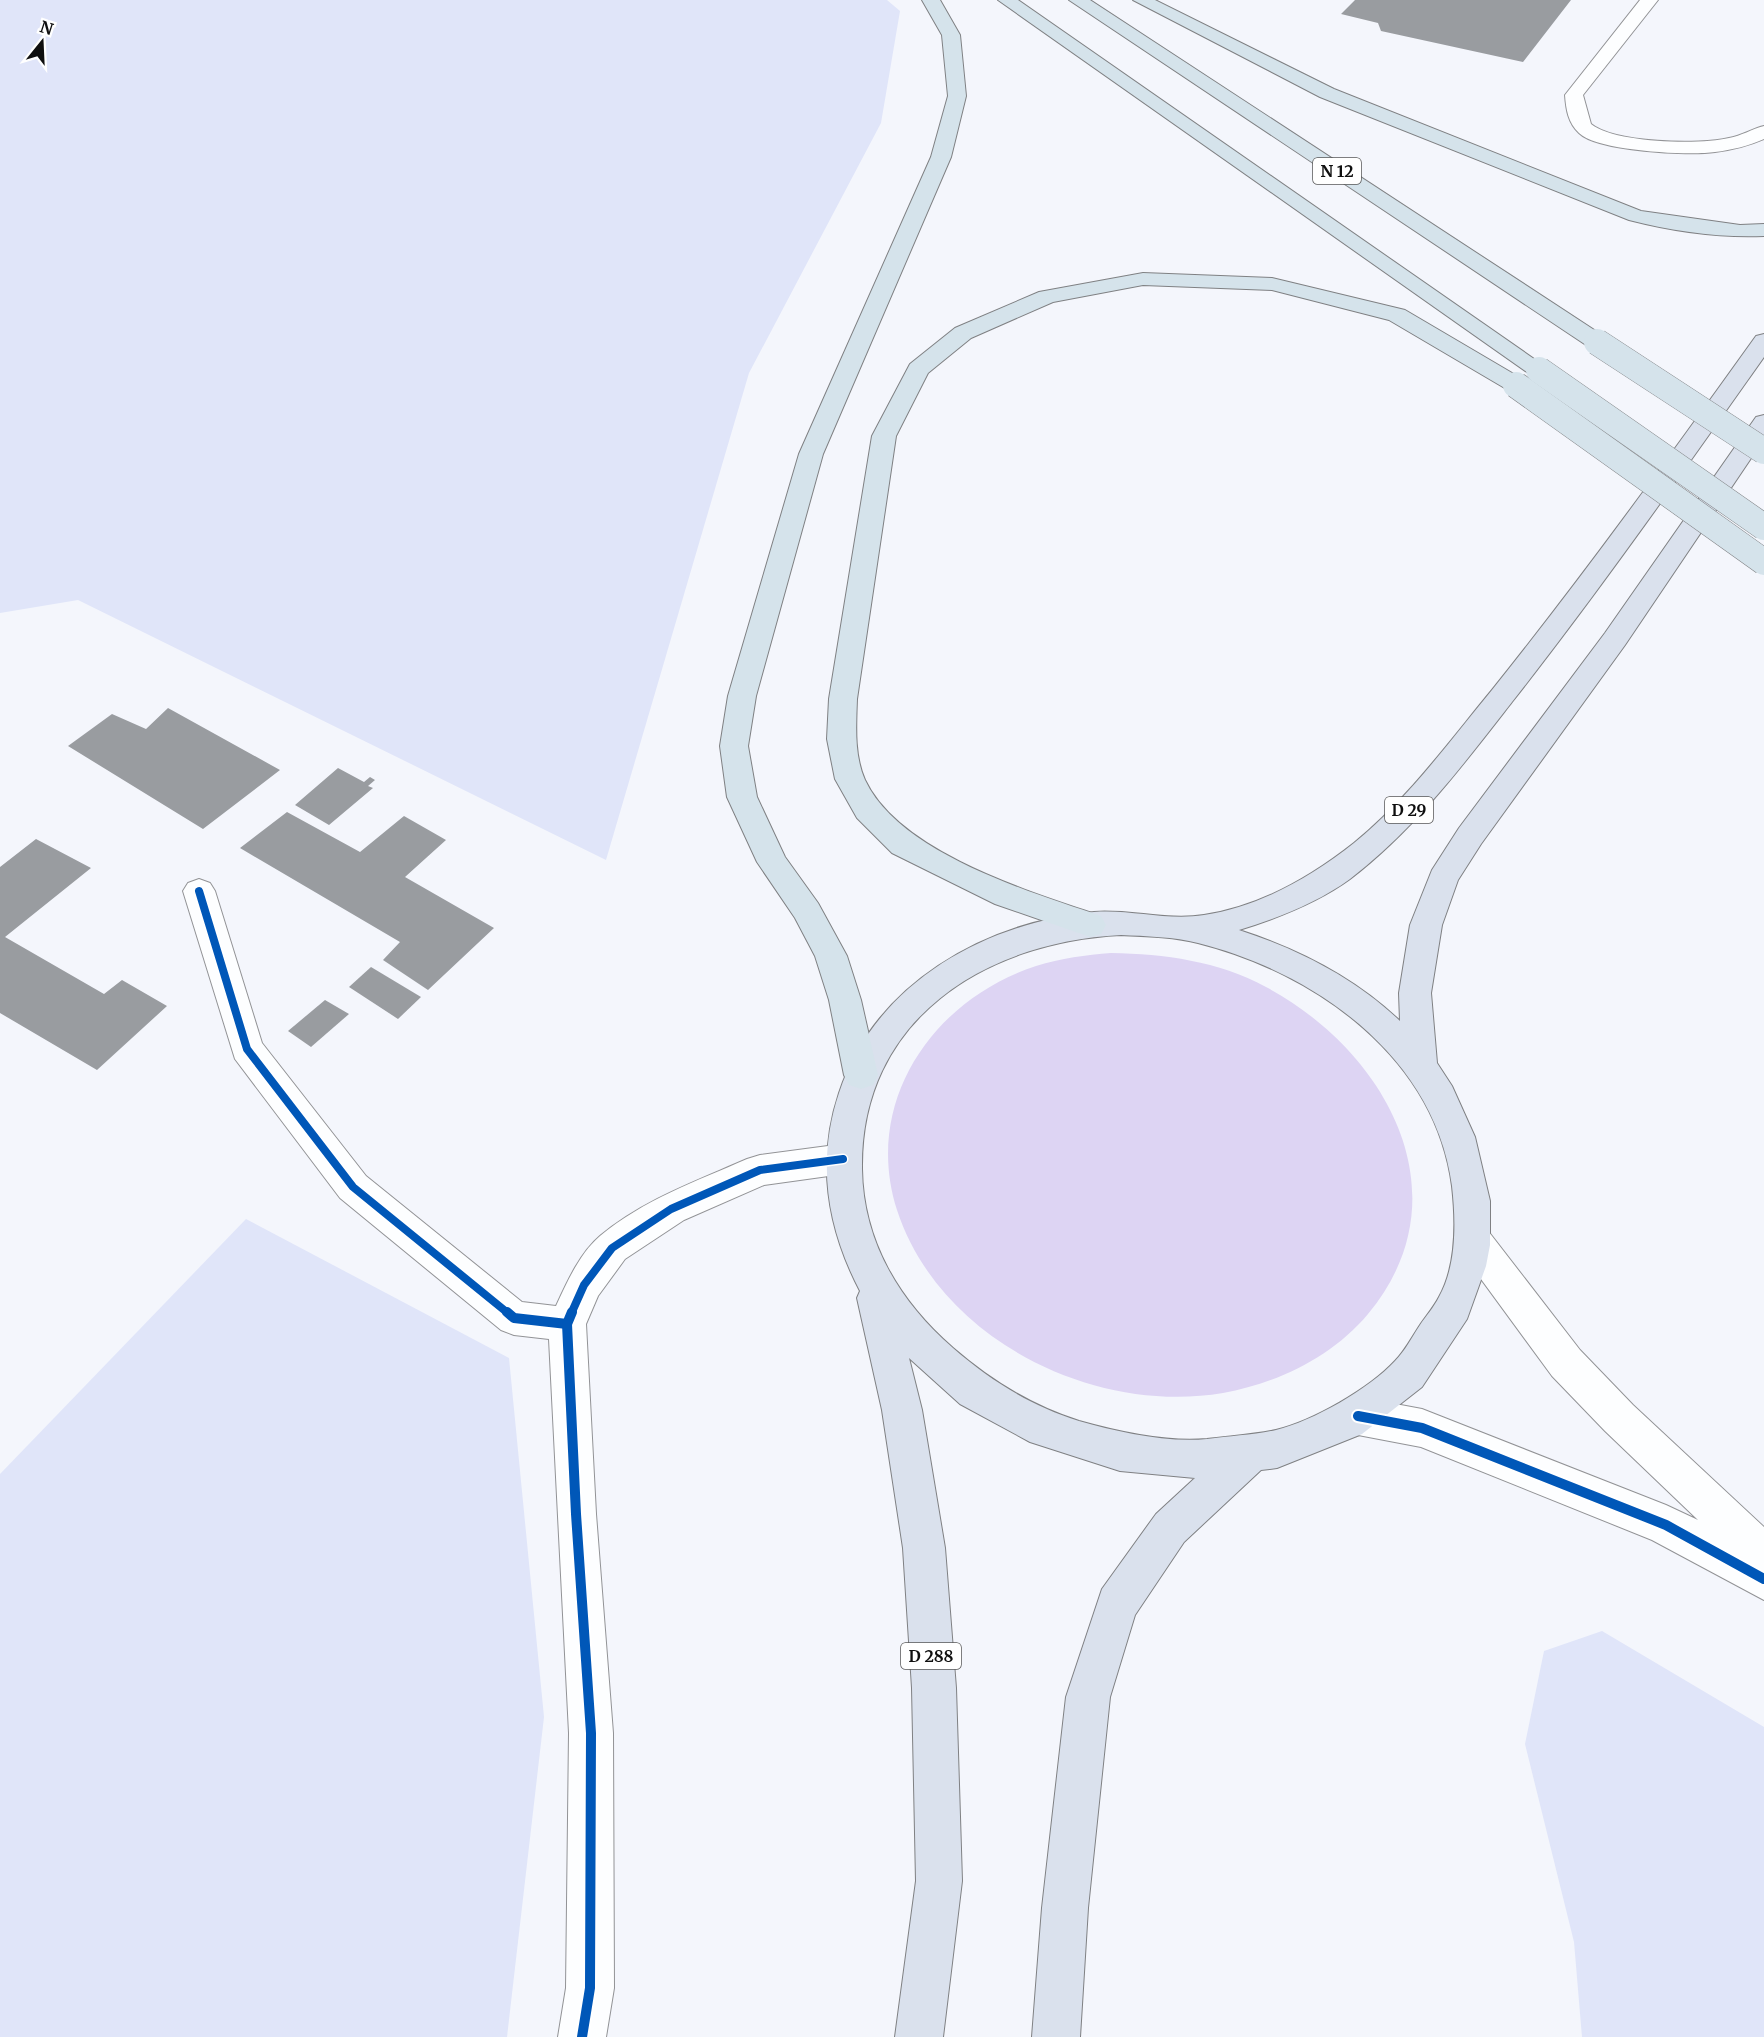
<svg xmlns="http://www.w3.org/2000/svg" width="1764" height="2037" viewBox="0 0 1764 2037" font-family="Merriweather,serif">
  <rect width="100%" height="100%" fill="#f4f6fc"/>
  <g fill="#e0e5f9">
    <path d="M 0,0 L 887,0 L 900,11 L 881,123 L 749,373 L 606,860 L 78,600 L 0,613 Z"/>
    <path d="M 246,1219 L 509,1358 L 544,1717 L 507,2037 L 0,2037 L 0,1474 Z"/>
    <path d="M 1602,1631 L 1764,1727 L 1764,2037 L 1582,2037 L 1574,1942 L 1525,1744 L 1544,1651 Z"/>
  </g>
  <path fill="#ddd4f3" d="M 1111,953 C 1165,954 1218,961 1266,987 C 1386,1051 1467,1195 1368,1314 C 1332,1357 1278,1383 1223,1393 C 1093,1415 939,1339 897,1210 C 862,1101 934,999 1036,966 C 1061,958 1086,955 1111,953 Z"/>
  <g fill="#999ca0">
    <path d="M 1355,0 L 1571,0 L 1523,62 L 1381,31 L 1378,23 L 1341,14 Z"/>
    <path d="M 168,708 L 280,770 L 203,829 L 68,746 L 112,714 L 146,729 Z"/>
    <path d="M 338,768 L 364,782 L 370,777 L 375,780 L 368,786 L 373,788 L 329,825 L 295,805 Z"/>
    <path d="M 287,812 L 360,852 L 404,816 L 446,840 L 405,877 L 494,928 L 428,990 L 383,960 L 400,942 L 240,848 Z"/>
    <path d="M 36,839 L 91,868 L 5,937 L 104,994 L 122,980 L 167,1006 L 97,1070 L 0,1013 L 0,867 Z"/>
    <path d="M 371,967 L 421,997 L 398,1019 L 349,987 Z"/>
    <path d="M 325,1000 L 349,1014 L 311,1047 L 288,1031 Z"/>
  </g>
  <g fill="none" stroke-linecap="round" stroke-linejoin="round">
    <g stroke="#929396" stroke-width="2">
      <g id="minor">
        <path d="M 1640,0 L 1658,0 L 1583,95 L 1591,124 C 1614,143 1700,145 1729,138 C 1741,136 1752,129 1764,126 L 1764,139 C 1748,146 1732,150 1715,152 C 1689,156 1597,151 1579,133 C 1568,123 1566,109 1565,95 Z"/>
        <path d="M 199,879 L 210,883 L 215,891 L 262,1043 L 366,1176 L 522,1302 L 556,1306 C 567,1282 580,1253 600,1236 C 643,1200 697,1181 747,1159 L 760,1155 L 843,1144 L 855,1148 L 861,1159 L 855,1170 L 843,1174 L 764,1185 L 684,1220 L 625,1259 L 598,1296 L 586,1324 L 596,1514 L 613,1733 L 614,1988 L 606,2037 L 558,2037 L 566,1988 L 569,1733 L 549,1339 L 514,1335 L 501,1330 L 340,1198 L 235,1059 L 183,891 L 188,883 Z"/>
        <path d="M 1472,1222 L 1485,1227 L 1580,1350 L 1633,1405 L 1764,1527 L 1764,1600 L 1652,1540 L 1421,1447 L 1358,1435 L 1344,1429 L 1338,1416 L 1344,1403 L 1358,1397 L 1422,1409 L 1666,1505 L 1698,1520 L 1605,1431 L 1552,1376 L 1459,1249 L 1454,1238 L 1459,1227 Z"/>
      </g>
    </g>
    <g stroke="#7f8083" stroke-width="2">
      <path id="major" d="M 1764,334 L 1764,357 C 1682,473 1600,590 1512,702 C 1463,765 1414,830 1350,879 C 1317,903 1278,918 1239,930 C 1298,949 1355,978 1400,1021 L 1399,993 L 1410,925 L 1432,870 L 1459,828 L 1605,633 L 1756,417 L 1764,415 L 1764,439 L 1625,645 L 1481,844 L 1458,880 L 1442,925 L 1431,993 L 1437,1063 L 1452,1086 L 1475,1137 L 1490,1201 L 1490,1245 L 1486,1266 L 1467,1319 L 1422,1387 L 1362,1434 L 1277,1468 L 1261,1470 L 1184,1542 L 1135,1615 L 1110,1697 L 1088,1908 L 1080,2037 L 1032,2037 L 1042,1908 L 1066,1697 L 1102,1589 L 1156,1514 L 1195,1478 L 1120,1471 L 1030,1442 L 960,1404 L 909,1358 L 922,1410 L 945,1548 L 956,1688 L 962,1881 L 943,2037 L 895,2037 L 916,1881 L 912,1688 L 903,1548 L 882,1410 L 857,1298 L 860,1291 C 827,1228 816,1162 839,1093 C 875,984 983,923 1094,912 C 1130,909 1167,921 1204,915 C 1259,907 1311,877 1354,843 C 1407,800 1449,742 1492,690 C 1584,575 1670,456 1756,336 ZM 1121,935 C 1145,936 1175,937 1198,943 C 1317,973 1435,1058 1452,1186 C 1456,1221 1457,1265 1439,1297 C 1434,1307 1426,1316 1420,1325 C 1412,1337 1405,1351 1395,1361 C 1369,1389 1313,1421 1276,1430 C 1254,1435 1230,1436 1207,1439 C 1167,1443 1118,1432 1079,1421 C 1031,1406 991,1381 953,1348 C 899,1301 863,1241 862,1169 C 860,1019 985,942 1121,935 Z"/>
    </g>
    <g stroke="#7f8083" stroke-width="2">
      <g id="highway">
        <path d="M 922,0 L 940,0 L 960,35 L 966,96 L 951,157 L 823,454 L 756,696 L 748,746 L 757,797 L 785,857 L 818,903 L 847,956 L 861,1000 L 878,1075 L 873,1085 L 861,1089 L 849,1085 L 844,1075 L 829,1000 L 815,956 L 795,918 L 757,862 L 727,797 L 720,746 L 728,696 L 799,454 L 931,157 L 948,96 L 942,35 Z"/>
        <path d="M 998,0 L 1018,0 L 1550,370 L 1547,375 L 1531,375 Z"/>
        <path d="M 1069,0 L 1090,0 L 1605,337 L 1608,342 L 1605,347 L 1589,347 Z"/>
        <path d="M 1133,0 L 1155,0 L 1334,89 L 1641,211 L 1740,225 L 1764,224 L 1764,236 C 1719,238 1672,231 1629,220 L 1320,97 Z"/>
        <path d="M 1143,273 L 1272,278 L 1405,310 L 1524,380 L 1528,385 L 1524,390 L 1508,390 L 1389,320 L 1272,290 L 1143,285 L 1053,302 L 971,338 L 928,373 L 896,436 L 857,699 C 856,726 854,755 865,780 C 899,853 1030,892 1101,916 L 1106,925 L 1101,934 L 1090,937 L 995,904 L 892,853 L 857,818 L 835,779 L 827,739 L 829,699 L 872,436 L 910,364 L 955,328 L 1039,292 Z"/>
      </g>
    </g>
    <use href="#minor" fill="#fdfeff" fill-rule="evenodd"/>
    <use href="#major" fill="#dae1ed" fill-rule="evenodd"/>
    <use href="#highway" fill="#d5e3eb" fill-rule="evenodd"/>
    <g stroke="#7f8083" stroke-width="27" stroke-linecap="butt">
      <g id="highway-bridge">
        <path d="M 1597,342 L 1764,451"/>
        <path d="M 1539,370 L 1764,527"/>
        <path d="M 1516,385 L 1764,562"/>
      </g>
    </g>
    <use href="#highway-bridge" stroke="#d5e3eb" stroke-width="26"/>
    <g stroke="#fff" stroke-width="11">
      <g id="cycleway-far1">
        <path d="M 199,891 L 247,1049 L 353,1187 L 509,1314"/>
        <path d="M 571,1314 L 584,1285 L 612,1248 L 671,1209 L 760,1170 L 843,1159"/>
      </g>
    </g>
    <g stroke="#fff" stroke-width="14">
      <g id="cycleway">
        <path d="M 507,1312 L 514,1318 L 567,1324"/>
        <path d="M 572,1312 L 567,1324 L 576,1514 L 591,1733 L 590,1988 L 582,2037"/>
        <path d="M 1358,1416 L 1422,1428 L 1666,1525 L 1764,1579"/>
      </g>
    </g>
    <use href="#cycleway-far1" stroke="#0057b8" stroke-width="8"/>
    <use href="#cycleway" stroke="#0057b8" stroke-width="10"/>
  </g>
  <g text-anchor="middle" dominant-baseline="central" stroke-width="6" stroke-linejoin="round" paint-order="stroke">
    <g fill="#fff" stroke="#575757" stroke-width="1.5">
      <rect x="1313" y="158" width="48" height="26" rx="4.5"/>
      <rect x="1385" y="797" width="48" height="26" rx="4.5"/>
      <rect x="901" y="1643" width="60" height="26" rx="4.5"/>
    </g>
    <g font-size="16" font-weight="bold" fill="#0f0f0f">
      <text x="1337" y="171">N 12</text>
      <text x="1409" y="810">D 29</text>
      <text x="931" y="1656">D 288</text>
    </g>
  </g>
  <g transform="translate(42 42) rotate(18)" stroke="#ffffff" stroke-width="4.5" paint-order="stroke">
  <path d="M0-4.5L10 22L0 15L-10 22Z" fill="#0f0f0f"/>
  <text y="-9" font-size="16" font-weight="bold" text-anchor="middle" fill="#0f0f0f">N</text>
  </g>
</svg>
